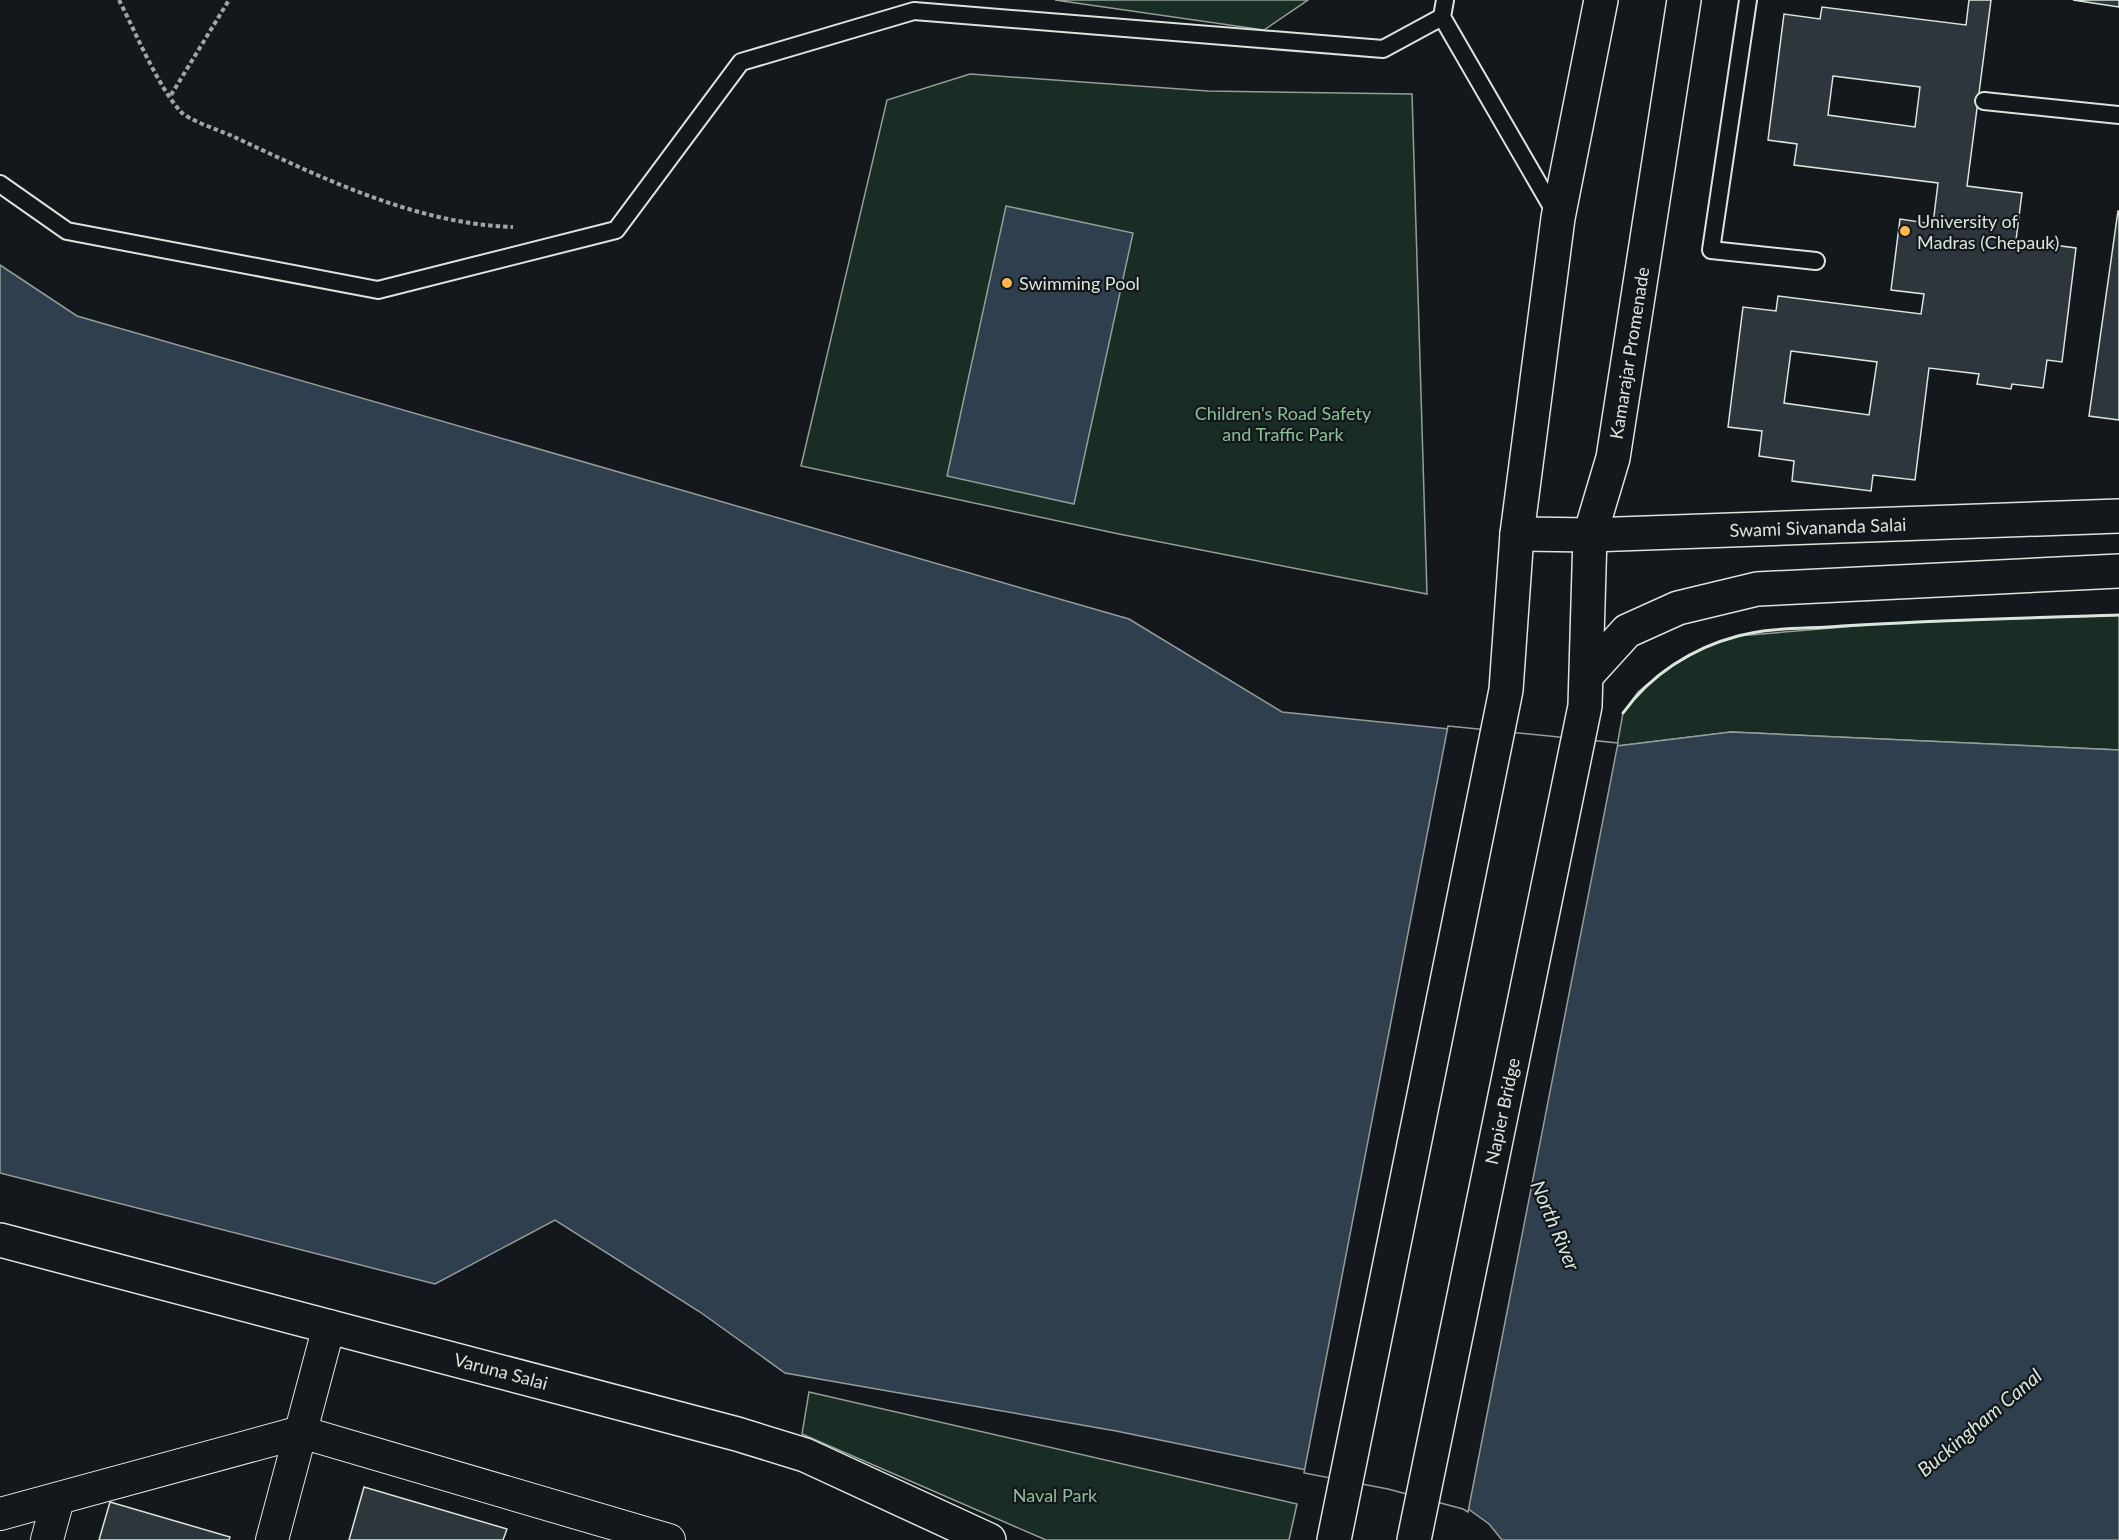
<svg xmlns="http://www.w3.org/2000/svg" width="2119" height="1540" viewBox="0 0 2119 1540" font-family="Lato,sans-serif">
  <rect width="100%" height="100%" fill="#14181c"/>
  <g fill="#1a2d24" stroke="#939e99" stroke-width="1.5">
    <path d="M 1055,0 L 1308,0 L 1264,30 Z"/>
    <path d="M 970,74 L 1208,91 L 1412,94 L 1427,594 L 1119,534 L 801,466 L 887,100 Z"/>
    <path d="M 2119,615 L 2119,750 L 1731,732 L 1617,746 L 1623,713 L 1638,692 L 1665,670 L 1703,648 L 1737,636 L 1892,623 Z"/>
    <path d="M 809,1392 L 1297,1504 L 1289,1540 L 1046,1540 L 802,1434 Z"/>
  </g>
  <g fill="#2f3f4d" stroke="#939e99" stroke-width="1.5">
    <path d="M 1006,206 L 1133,233 L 1074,504 L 947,476 Z"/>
    <path d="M 0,265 L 77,316 L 1129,619 L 1282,712 L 1617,746 L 1731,732 L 2119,750 L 2119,1540 L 1502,1540 L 1489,1524 L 1464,1506 L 1389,1487 L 1116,1431 L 785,1373 L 700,1312 L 555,1220 L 435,1284 L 0,1173 Z"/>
  </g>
  <path fill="#14181c" stroke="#939e99" stroke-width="1.5" d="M 1448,726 L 1618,743 L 1468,1512 L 1463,1509 L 1388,1489 L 1304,1473 Z"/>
  <g fill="#2c363c" stroke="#d8e6dc" stroke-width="1.5" fill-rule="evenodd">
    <path d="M 1969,0 L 1991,0 L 1967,186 L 2022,193 L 2016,240 L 2076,248 L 2062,362 L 2047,360 L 2043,388 L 2012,384 L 2011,389 L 1977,384 L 1979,374 L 1929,368 L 1915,480 L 1873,475 L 1871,491 L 1792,481 L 1794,461 L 1759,456 L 1762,431 L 1728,427 L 1743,307 L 1776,311 L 1778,296 L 1921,314 L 1924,294 L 1891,290 L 1900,219 L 1933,224 L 1938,183 L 1794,165 L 1797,144 L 1768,140 L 1784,14 L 1820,19 L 1822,7 L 1966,25 ZM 1833,76 L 1920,87 L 1915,127 L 1828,115 ZM 1791,351 L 1877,362 L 1869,415 L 1784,403 Z"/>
    <path d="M 2073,0 L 2119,0 L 2119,7 Z"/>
    <path d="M 2118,211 L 2119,211 L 2119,420 L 2089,416 Z"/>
    <path d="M 364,1487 L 507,1529 L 503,1540 L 349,1540 Z"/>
    <path d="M 110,1502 L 230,1537 L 229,1540 L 99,1540 Z"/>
  </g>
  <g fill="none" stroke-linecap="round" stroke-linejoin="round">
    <g stroke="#d8e6dc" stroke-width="20">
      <g id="service">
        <path d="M 1445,0 L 1442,17 L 1556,214"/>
        <path d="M 1748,0 L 1711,250 L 1816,261"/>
        <path d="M 1984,101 L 2119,115"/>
        <path d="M 0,184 L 67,231 L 378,290 L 616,230 L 741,62 L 914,11 L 1383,49 L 1442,17"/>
      </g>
    </g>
    <g stroke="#d8e6dc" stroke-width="34">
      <g id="minor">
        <path d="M 0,1514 L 301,1432 L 669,1540"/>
        <path d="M 47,1540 L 58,1499"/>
        <path d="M 272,1540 L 329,1326"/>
      </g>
    </g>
    <g stroke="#d8e6dc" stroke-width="36">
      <g id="tertiary">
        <path d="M 1517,534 L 1590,535 L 2119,516"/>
        <path d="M 1587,675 L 1627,631 L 1678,608 L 1757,589 L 2119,571"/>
        <path d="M 0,1240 L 737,1434 L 805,1455 L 989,1540"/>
      </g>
    </g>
    <g stroke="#d8e6dc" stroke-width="36">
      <g id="primary">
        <path d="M 1334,1540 L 1506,690 L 1517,534 L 1558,218 L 1601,0"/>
        <path d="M 1414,1540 L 1585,706 L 1590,535 L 1613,458 L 1684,0"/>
      </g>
    </g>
    <g stroke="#9da8a2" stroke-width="4" stroke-dasharray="4.5 3" stroke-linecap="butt">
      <path d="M 119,0 C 136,33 157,85 181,112 C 189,120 218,130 230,135 C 318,176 414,224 513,227"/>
      <path d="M 171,95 L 229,0"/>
    </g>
    <use href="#service" stroke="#14181c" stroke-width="16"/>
    <use href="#minor" stroke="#14181c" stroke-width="32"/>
    <use href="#tertiary" stroke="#14181c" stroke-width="33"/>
    <use href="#primary" stroke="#14181c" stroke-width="33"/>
    <path stroke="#d8e6dc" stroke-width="3" d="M 1623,713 C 1650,675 1692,648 1738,636 C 1771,627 1808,629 1842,626 C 1934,620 2027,618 2119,615"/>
  </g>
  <g fill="#ffb74d" stroke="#14181c" stroke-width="2">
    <circle cx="1905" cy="231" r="6"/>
    <circle cx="1007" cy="283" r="6"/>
  </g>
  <g text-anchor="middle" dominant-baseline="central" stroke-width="4.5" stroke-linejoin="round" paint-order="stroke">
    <g font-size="18" fill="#d8e6dc" stroke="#14181c" text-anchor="start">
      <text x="1917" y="221">University of<tspan x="1917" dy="21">Madras (Chepauk)</tspan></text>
      <text x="1019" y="283">Swimming Pool</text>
    </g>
    <g font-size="18" fill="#d8e6dc" stroke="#14181c">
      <text transform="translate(1629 353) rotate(-81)">Kamarajar Promenade</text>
      <text transform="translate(1818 527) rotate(-2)">Swami Sivananda Salai</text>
      <text transform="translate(1502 1111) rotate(-78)">Napier Bridge</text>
      <text transform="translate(501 1371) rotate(15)">Varuna Salai</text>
    </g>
    <g font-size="18" fill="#8ac095" stroke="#14181c">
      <text x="1283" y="413">Children's Road Safety<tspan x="1283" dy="21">and Traffic Park</tspan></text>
      <text x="1055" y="1495">Naval Park</text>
    </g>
    <g font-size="20" font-style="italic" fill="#d8e6dc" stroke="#14181c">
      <text transform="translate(1556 1225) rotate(67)">North River</text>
      <text transform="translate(1979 1422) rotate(-40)">Buckingham Canal</text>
    </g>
  </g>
</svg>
